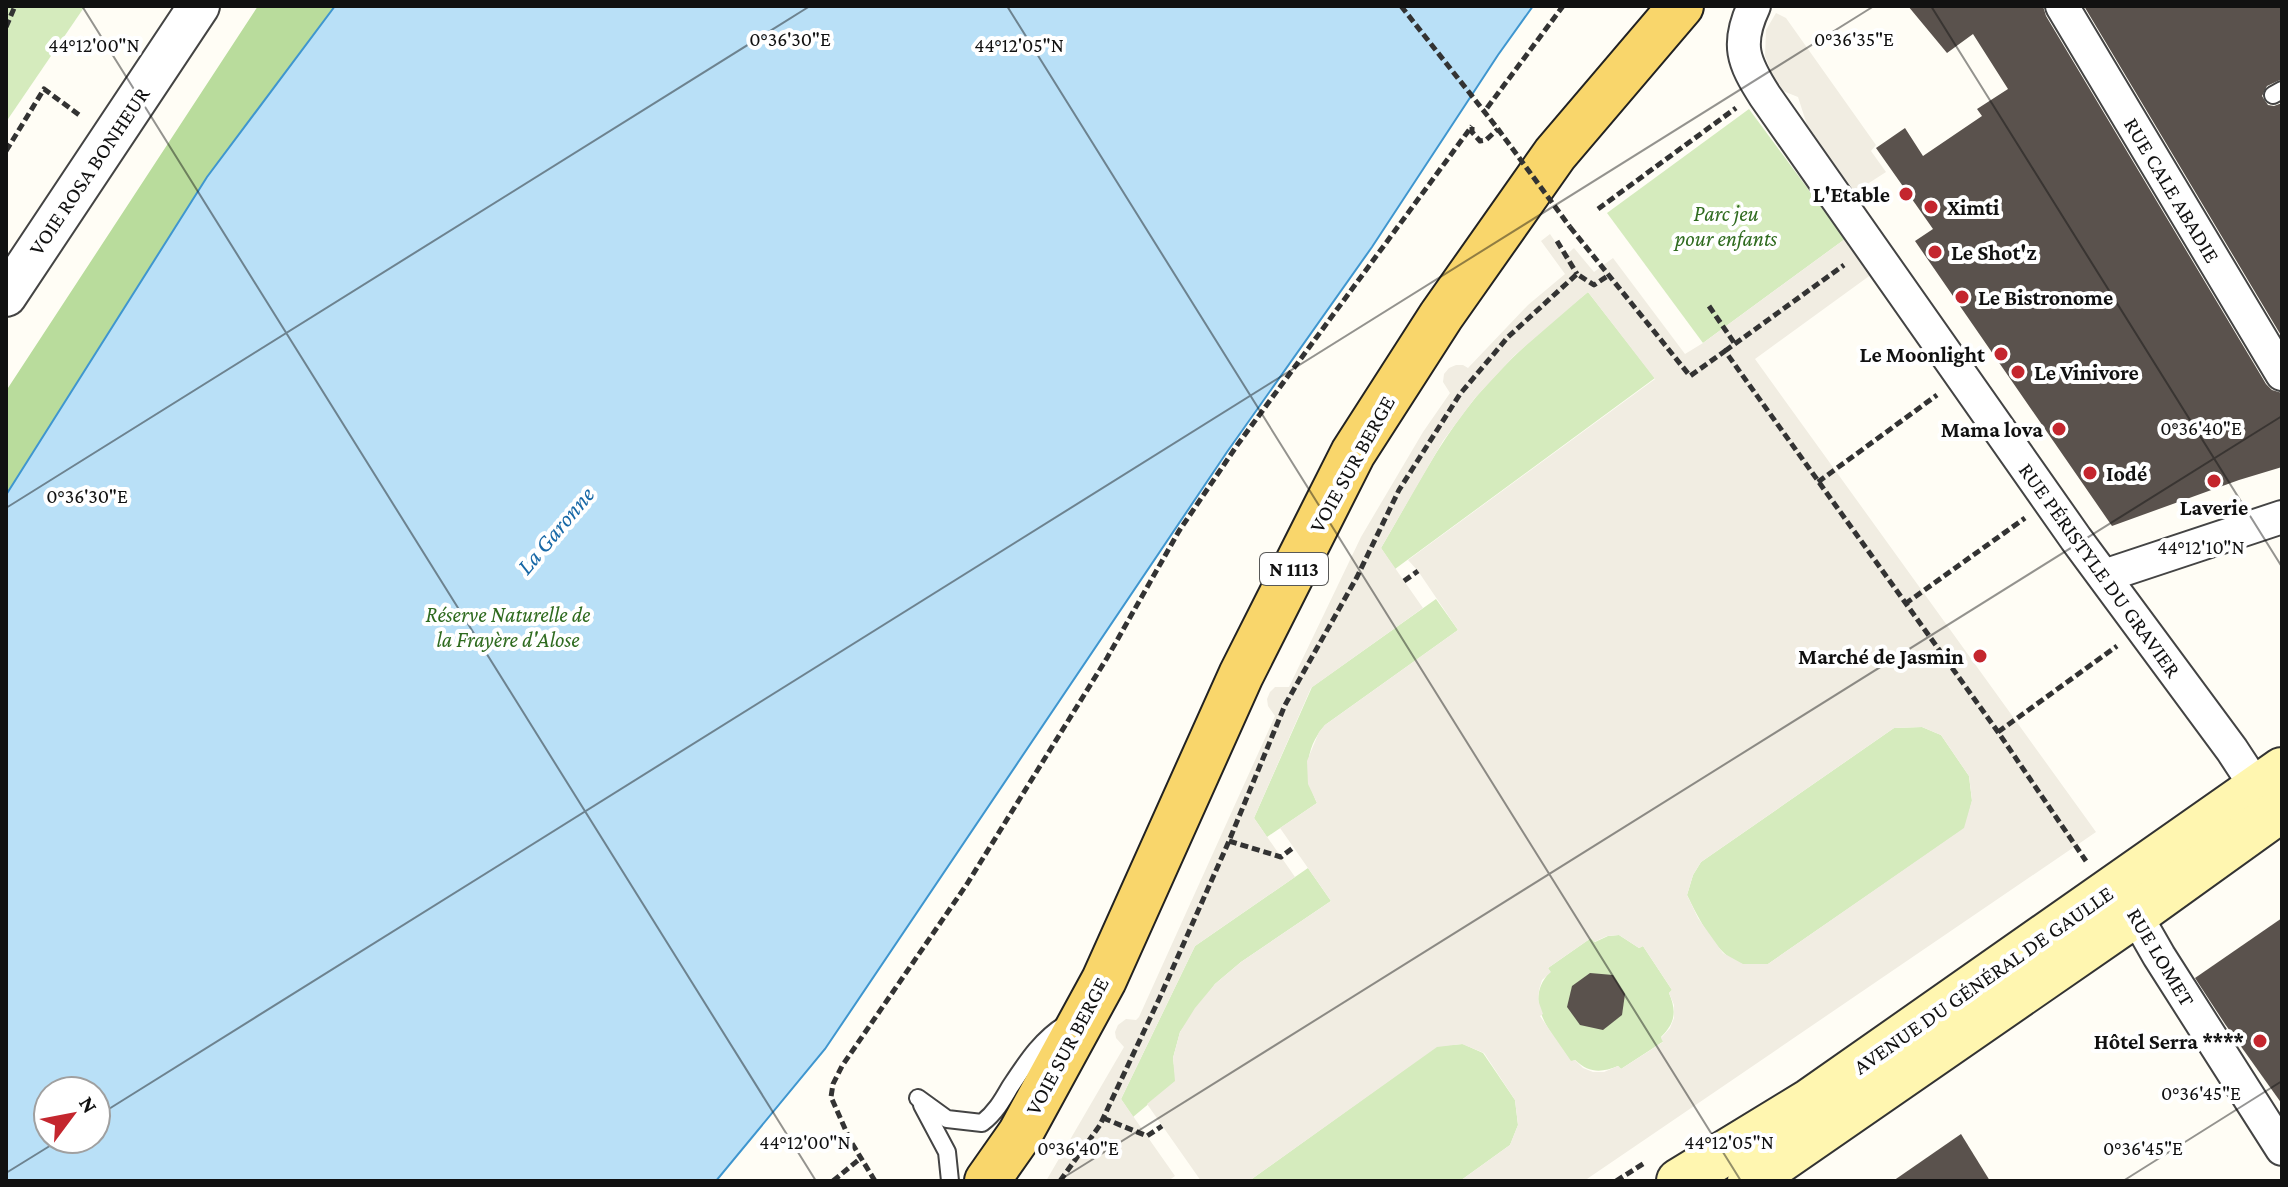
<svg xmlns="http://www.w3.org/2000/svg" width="2288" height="1187" viewBox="0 0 2288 1187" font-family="'Crimson Pro',serif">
  <rect width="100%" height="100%" fill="#fffdf5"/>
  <g fill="#d5ebbd">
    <path d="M 6,6 L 85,6 L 6,122 Z"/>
    <path d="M 1749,109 L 1845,239 L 1703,343 L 1607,213 Z"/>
    <path d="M 1588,292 L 1655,378 L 1395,569 L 1381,548 C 1411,497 1438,443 1476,397 C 1509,358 1548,324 1588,292 Z"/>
    <path d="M 1436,599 L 1458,630 L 1325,725 C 1304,749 1304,776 1317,803 L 1267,837 L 1254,818 L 1312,687 Z"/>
    <path d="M 1922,727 L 1941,735 L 1969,776 L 1972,801 L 1965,828 L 1768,964 C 1760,964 1749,966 1742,964 C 1717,957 1698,917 1687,895 L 1693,875 L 1701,862 L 1894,728 Z"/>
    <path d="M 1308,868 L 1331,901 L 1241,962 L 1215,984 L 1180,1032 L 1173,1058 L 1176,1081 L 1133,1117 L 1121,1099 L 1195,946 Z"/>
    <path d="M 1619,935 L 1639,948 L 1643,946 L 1672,990 L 1669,993 C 1677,1012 1675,1023 1661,1037 L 1664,1041 L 1621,1069 L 1618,1066 C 1601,1073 1589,1073 1575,1060 L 1571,1062 C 1553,1034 1521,1003 1550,972 L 1548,968 L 1591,938 L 1595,942 L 1608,936 Z"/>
    <path d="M 1463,1044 L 1483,1053 L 1515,1100 L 1518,1125 L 1510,1145 L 1460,1181 L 1249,1181 L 1437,1046 Z"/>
  </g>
  <path fill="#b9dc9c" d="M 258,6 L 335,6 L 207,177 L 6,495 L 6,391 Z"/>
  <g fill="#f1ede2" fill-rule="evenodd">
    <path d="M 1776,13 L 1786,18 L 1876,145 L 1871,151 L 1886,172 L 1855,192 L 1809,131 L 1798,97 L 1778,89 L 1765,56 L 1766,30 Z"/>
    <path d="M 1550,234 L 1565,256 L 1574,248 L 1594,272 L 1613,258 L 1685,354 L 1703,343 L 1845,239 L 1872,274 L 1755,359 L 2096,832 L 1584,1181 L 1460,1181 L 1510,1145 L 1518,1125 L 1515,1100 L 1484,1053 L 1462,1044 L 1437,1047 L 1249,1181 L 1201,1181 L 1147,1104 L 1175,1081 L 1173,1058 L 1180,1032 L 1195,1008 L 1215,984 L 1241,962 L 1331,901 L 1280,828 L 1317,803 L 1308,784 L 1307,761 L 1319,732 L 1325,725 L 1458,630 L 1418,571 L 1408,560 L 1655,379 L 1588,292 L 1515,355 L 1475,398 L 1443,441 L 1381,548 L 1423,608 L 1311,688 L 1254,818 L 1295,877 L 1195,946 L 1121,1099 L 1175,1176 L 1168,1181 L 1046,1181 L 1124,1047 L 1116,1038 L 1115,1032 L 1118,1025 L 1126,1019 L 1136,1020 L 1139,1017 L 1275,716 L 1268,706 L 1267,699 L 1270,692 L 1275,687 L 1289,687 L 1361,537 L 1423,432 L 1450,393 L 1443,382 L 1444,374 L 1449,368 L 1456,365 L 1463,365 L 1468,368 L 1528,305 L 1565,274 L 1541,241 ZM 1922,727 L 1941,735 L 1969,776 L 1972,800 L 1964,828 L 1768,964 L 1743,964 L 1723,953 L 1698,918 L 1687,895 L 1693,875 L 1701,862 L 1894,728 ZM 1619,935 L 1639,948 L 1643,946 L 1672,990 L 1669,993 L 1674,1005 L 1674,1018 L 1670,1028 L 1661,1038 L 1663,1042 L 1621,1069 L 1618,1066 L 1604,1072 L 1593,1072 L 1583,1068 L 1575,1060 L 1571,1061 L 1540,1016 L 1543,1014 L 1538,1000 L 1539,990 L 1542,980 L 1551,972 L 1548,968 L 1591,938 L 1594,942 L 1607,936 Z"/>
  </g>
  <path fill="#b9e0f7" stroke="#3f96cf" stroke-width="2" fill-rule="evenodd" d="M 335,6 L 1533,6 L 1498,55 L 1372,247 L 1227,452 L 825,1049 L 716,1181 L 6,1181 L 6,495 L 207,177 ZM 48,1091 L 96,1091 L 96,1139 L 48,1139 Z"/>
  <g fill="#5a524d">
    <path d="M 1908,6 L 2043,6 L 2046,16 L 2266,384 L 2272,390 L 2282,393 L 2282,467 L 2239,480 L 2112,526 L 1915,241 L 1933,229 L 1876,148 L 1905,128 L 1923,156 L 1982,116 L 1977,109 L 2008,89 L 1973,34 L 1947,53 Z"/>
    <path d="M 2084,6 L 2282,6 L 2282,79 L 2267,86 L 2262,96 L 2268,105 L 2274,106 L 2282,103 L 2282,337 Z"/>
    <path d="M 2282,918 L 2282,1104 L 2225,1024 L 2195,978 Z"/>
    <path d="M 1590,973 L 1613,975 L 1625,994 L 1622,1015 L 1603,1030 L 1580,1025 L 1567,1007 L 1572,986 Z"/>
    <path d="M 1961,1134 L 1990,1181 L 1893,1181 Z"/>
  </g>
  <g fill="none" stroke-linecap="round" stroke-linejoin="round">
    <g stroke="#444" stroke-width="20">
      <g id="service">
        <path d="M 2273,95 L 2282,90"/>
        <path d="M 918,1098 L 947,1119 L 982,1123 C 995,1113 1002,1101 1010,1087 C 1026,1063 1041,1039 1066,1024"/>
        <path d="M 922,1105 L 947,1152 L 950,1181"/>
      </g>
    </g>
    <g stroke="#444" stroke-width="36">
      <g id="minor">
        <path d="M 1754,6 C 1736,44 1743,62 1765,96 L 2076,539 L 2232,750 L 2268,805"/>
        <path d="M 2062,6 L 2282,374"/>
        <path d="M 2104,576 L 2282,517"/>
        <path d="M 2124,895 L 2159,956 L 2282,1149"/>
      </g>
    </g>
    <g stroke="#444" stroke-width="44">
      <path id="tertiary" d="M 6,296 L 199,6"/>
    </g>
    <g stroke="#333" stroke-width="48">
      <g id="secondary">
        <path d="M 1679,1181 L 1810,1101 L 2282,770"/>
        <path d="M 1750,1181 L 2136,914 L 2282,809"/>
      </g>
    </g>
    <g stroke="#222" stroke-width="48">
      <path id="primary" d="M 987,1181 L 1020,1134 L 1104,980 L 1241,675 L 1353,453 L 1441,316 L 1555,154 L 1681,6"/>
    </g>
    <g stroke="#333" stroke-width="5" stroke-dasharray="8 4" stroke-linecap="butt">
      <path d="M 6,27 L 15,6"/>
      <path d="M 1487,108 L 1563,6"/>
      <path d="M 1472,127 L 1472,132 L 1480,141 L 1486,140 L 1498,129"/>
      <path d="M 6,151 L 44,89 L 82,117"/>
      <path d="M 1598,209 L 1736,108"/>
      <path d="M 1570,227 L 1690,376 L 1725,351 L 1998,732 L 2086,861"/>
      <path d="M 1557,241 L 1577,274"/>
      <path d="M 1709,306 L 1735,344"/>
      <path d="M 1725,351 L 1844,265"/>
      <path d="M 1818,482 L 1937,395"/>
      <path d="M 1404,581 L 1418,571"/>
      <path d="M 1905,604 L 2025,518"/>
      <path d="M 1998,732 L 2117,646"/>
      <path d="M 1229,841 L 1281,857 L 1294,847"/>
      <path d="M 1103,1118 L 1147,1136 L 1162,1126"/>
      <path d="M 833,1181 L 862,1157"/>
      <path d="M 875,1181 L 850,1140 L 831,1097 L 833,1084 L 842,1066 L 967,884 L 1107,658 L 1179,531 L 1238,444 L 1472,126"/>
      <path d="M 1060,1181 L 1100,1125 L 1160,997 L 1229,841 L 1285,705 L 1357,577 L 1399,490 L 1460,394 L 1508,337 L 1577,274 L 1594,285 L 1609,275"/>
      <path d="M 1616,1181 L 1646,1162"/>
    </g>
    <use href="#service" stroke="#fff" stroke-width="16"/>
    <use href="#minor" stroke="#fff" stroke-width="32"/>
    <use href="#tertiary" stroke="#fff" stroke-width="40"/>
    <use href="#secondary" stroke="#fff6b0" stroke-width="44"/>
    <use href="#primary" stroke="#f9d66b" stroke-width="44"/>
    <path stroke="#333" stroke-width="5" stroke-dasharray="8 4" stroke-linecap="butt" d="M 1401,6 L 1498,129 L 1570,227"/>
  </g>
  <path fill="none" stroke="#111" stroke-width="2" stroke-opacity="0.45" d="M 82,6 L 816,1181M 1007,6 L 1741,1181M 1931,6 L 2282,567M 6,508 L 810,6M 96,1117 L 1874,6M 6,1173 L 61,1139M 1058,1181 L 2282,416M 2123,1181 L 2282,1081"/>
  <g fill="#c4262e" stroke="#fff" stroke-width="3">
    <circle cx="1906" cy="194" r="8"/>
    <circle cx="1931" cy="207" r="8"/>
    <circle cx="1935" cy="252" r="8"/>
    <circle cx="1962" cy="297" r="8"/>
    <circle cx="2001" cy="354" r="8"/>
    <circle cx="2018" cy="372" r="8"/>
    <circle cx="2059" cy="429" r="8"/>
    <circle cx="2090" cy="473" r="8"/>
    <circle cx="2214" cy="481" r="8"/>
    <circle cx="1980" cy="656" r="8"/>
    <circle cx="2260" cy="1041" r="8"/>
  </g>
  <g text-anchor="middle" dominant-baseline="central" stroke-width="8" stroke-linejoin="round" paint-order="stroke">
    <rect fill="#fff" stroke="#585858" stroke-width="2" x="1260" y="553" width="68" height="32" rx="6"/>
    <g font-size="20" font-weight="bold" fill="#111">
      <text x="1294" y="569">N 1113</text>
    </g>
    <g font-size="22" fill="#111" stroke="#fff">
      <text transform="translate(89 171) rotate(-56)">VOIE ROSA BONHEUR</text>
      <text transform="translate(2172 190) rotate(59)">RUE CALE ABADIE</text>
      <text transform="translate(1352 464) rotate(-61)">VOIE SUR BERGE</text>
      <text transform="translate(2100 570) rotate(54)">RUE PÉRISTYLE DU GRAVIER</text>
      <text transform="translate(2161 957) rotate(59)">RUE LOMET</text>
      <text transform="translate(1983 980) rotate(-35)">AVENUE DU GÉNÉRAL DE GAULLE</text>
      <text transform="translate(1067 1046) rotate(-62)">VOIE SUR BERGE</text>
    </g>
    <g font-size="22" font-weight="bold" fill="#111" stroke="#fff" text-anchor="end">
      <text x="1890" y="194">L'Etable</text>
      <text x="1947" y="207" text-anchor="start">Ximti</text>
      <text x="1951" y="252" text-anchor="start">Le Shot'z</text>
      <text x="1978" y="297" text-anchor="start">Le Bistronome</text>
      <text x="1985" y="354">Le Moonlight</text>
      <text x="2034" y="372" text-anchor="start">Le Vinivore</text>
      <text x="2043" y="429">Mama lova</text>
      <text x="2106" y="473" text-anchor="start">Iodé</text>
      <text x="2214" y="507" text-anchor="middle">Laverie</text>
      <text x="1964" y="656">Marché de Jasmin</text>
      <text x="2244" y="1041">Hôtel Serra ****</text>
    </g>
    <g font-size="22" font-style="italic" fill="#2f6b1f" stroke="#fff">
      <text x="1726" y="213">Parc jeu<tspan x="1726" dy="25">pour enfants</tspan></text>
      <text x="508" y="614">Réserve Naturelle de<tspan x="508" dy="25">la Frayère d'Alose</tspan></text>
    </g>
    <g font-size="24" font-style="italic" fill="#1768a6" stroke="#fff">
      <text transform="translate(555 530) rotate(-50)">La Garonne</text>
    </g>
  </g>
  <g font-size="20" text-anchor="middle" fill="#111" stroke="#fff" stroke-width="8" stroke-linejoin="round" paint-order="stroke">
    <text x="790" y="46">0°36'30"E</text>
    <text x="1854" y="46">0°36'35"E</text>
    <text x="94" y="52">44°12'00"N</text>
    <text x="1019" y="52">44°12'05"N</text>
    <text x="2201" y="435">0°36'40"E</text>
    <text x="87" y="503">0°36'30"E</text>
    <text x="2201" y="554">44°12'10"N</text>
    <text x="2201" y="1100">0°36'45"E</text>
    <text x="805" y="1149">44°12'00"N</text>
    <text x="1729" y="1149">44°12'05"N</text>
    <text x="1078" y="1155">0°36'40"E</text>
    <text x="2143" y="1155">0°36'45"E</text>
  </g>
  <rect width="2288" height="1187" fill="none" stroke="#111111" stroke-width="16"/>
  <g transform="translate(72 1115) rotate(58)"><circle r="38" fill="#ffffff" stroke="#a0a0a0" stroke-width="2"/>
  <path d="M0-6L14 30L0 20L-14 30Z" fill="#c4262e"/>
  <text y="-12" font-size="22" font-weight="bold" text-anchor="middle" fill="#111111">N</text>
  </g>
</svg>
